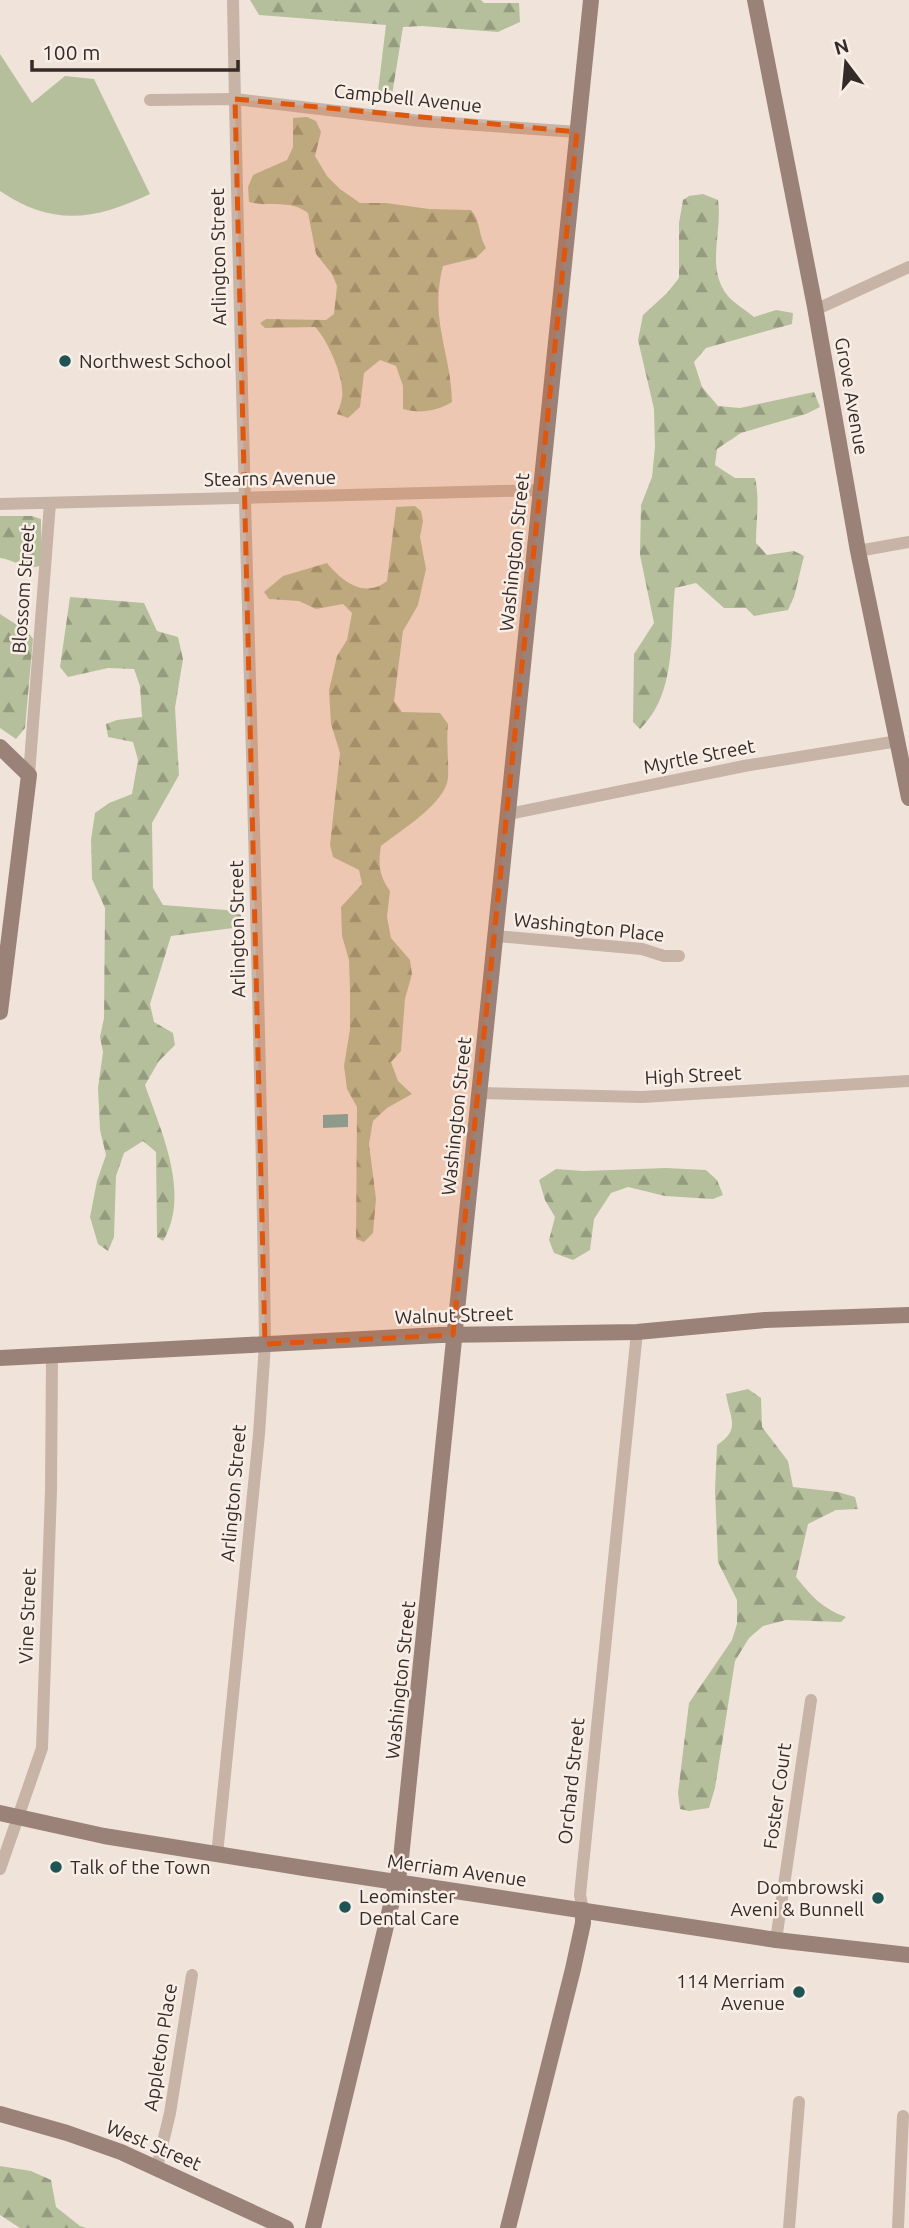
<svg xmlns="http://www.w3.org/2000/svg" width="909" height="2228" viewBox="0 0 909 2228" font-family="Ubuntu,sans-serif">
  <defs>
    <pattern id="forest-firs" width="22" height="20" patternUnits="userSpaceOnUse" patternTransform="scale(1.75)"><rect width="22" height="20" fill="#b6bf9b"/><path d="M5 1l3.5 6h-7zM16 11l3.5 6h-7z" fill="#959b7e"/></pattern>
  </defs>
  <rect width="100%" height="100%" fill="#f0e4da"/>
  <path fill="#b6bf9b" d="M 0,54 L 32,103 L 65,76 L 94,79 L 150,194 C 95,220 53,227 0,191 Z"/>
  <g fill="url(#forest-firs)">
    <path d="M 250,0 L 481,0 L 484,3 L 519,3 L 520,22 L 498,32 L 422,26 L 403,27 L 392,95 L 387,99 L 378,91 L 386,25 L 259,15 Z"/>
    <path d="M 307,117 L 316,121 L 321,132 L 315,156 L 327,176 L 340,189 L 360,203 L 386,203 L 429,209 L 471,210 C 481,221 478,235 486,248 L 476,258 L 443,266 C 429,320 451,351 452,402 C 437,411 420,414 403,409 L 403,386 L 396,366 L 380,360 L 364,373 L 360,407 L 348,418 L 337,414 C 339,409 341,403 342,398 C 345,379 328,340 315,327 L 265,328 L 260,323 L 266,319 L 326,320 L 334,314 L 337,286 L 332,274 L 316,254 L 308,213 C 289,199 272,208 249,202 L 248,187 L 253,175 L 287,160 L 293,147 L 293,118 Z"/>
    <path d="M 703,194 L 718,200 C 723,232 705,268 728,296 C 735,304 746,310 754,317 L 776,310 L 793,313 L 792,324 L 706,348 L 694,362 L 702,387 L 718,406 L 740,408 L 814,392 L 820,407 L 806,414 L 741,433 L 717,449 L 715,465 L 735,478 L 755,478 C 760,499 756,522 756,543 L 767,555 L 794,551 L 804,556 L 794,597 L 788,610 L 754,616 L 746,608 L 724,608 L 696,583 L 675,588 C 670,635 677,694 640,729 L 633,722 L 634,654 L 654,623 L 640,555 L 641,505 L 652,477 L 655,447 L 654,409 L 638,340 L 643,315 L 667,293 L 679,278 L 679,223 L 683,200 L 689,196 Z"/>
    <path d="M 415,506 L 421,511 L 423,521 L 420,537 L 426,569 L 418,605 L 403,631 L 394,701 L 402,712 L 440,713 L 448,724 C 446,742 449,760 448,778 C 446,803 400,831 381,846 C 378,864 379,876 390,891 L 387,917 L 391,938 L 410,960 L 412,974 L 405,999 L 401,1051 L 391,1062 L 398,1081 L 412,1094 L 387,1108 L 373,1121 L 369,1144 L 376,1199 L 373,1233 L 364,1242 L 356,1239 L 357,1107 L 347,1089 L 344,1066 L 350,1029 L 350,991 L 349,960 L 342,936 L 341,907 L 362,884 L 359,870 L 333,857 L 330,845 L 340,753 L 331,724 L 329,690 L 337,656 L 347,640 L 352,613 L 343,604 L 316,609 L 299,601 L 269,599 L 264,592 L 283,576 L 327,563 C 342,581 364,599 387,581 L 396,507 Z"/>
    <path d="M 0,516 L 32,516 L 41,519 L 41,565 C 28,572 15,560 0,558 Z"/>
    <path d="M 70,597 L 144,603 L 157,631 L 178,637 L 183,659 L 175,708 L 179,775 L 152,823 L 153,888 L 163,905 L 226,910 L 241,915 L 241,927 L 171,936 L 150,1004 L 154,1022 L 173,1033 L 175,1045 L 159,1061 L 145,1085 C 161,1131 191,1194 163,1241 L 157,1237 L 156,1152 L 143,1141 L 124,1153 L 116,1176 L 114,1237 L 108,1251 L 98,1244 L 90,1217 L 97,1181 L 106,1155 L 100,1130 L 98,1088 L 103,1052 L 100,1037 L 104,1018 L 105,908 L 92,879 L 91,840 L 95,813 L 109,803 L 132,794 L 138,760 L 133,742 L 108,737 L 106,724 L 117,720 L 142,717 L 140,686 L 134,669 L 108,668 L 68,677 L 60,667 Z"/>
    <path d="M 0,614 L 28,632 L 33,639 L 25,728 L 16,739 L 0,728 Z"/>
    <path d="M 666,1168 L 706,1170 L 717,1180 L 723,1195 L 713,1199 L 665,1196 L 628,1187 L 611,1193 L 594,1219 L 590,1250 L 573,1260 L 554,1253 L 549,1240 L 555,1217 L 545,1200 L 539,1180 L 556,1169 L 583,1171 Z"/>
    <path d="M 748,1389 L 761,1398 L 762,1427 L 788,1461 L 793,1487 L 838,1492 L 855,1497 L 858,1509 L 836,1510 L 808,1524 L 796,1577 C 810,1595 824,1610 846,1617 L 841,1622 L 786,1620 L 763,1626 L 749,1638 L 735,1661 L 715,1788 L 709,1808 L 689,1811 L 680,1809 L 678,1793 L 689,1703 L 732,1640 L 737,1624 L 737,1600 L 718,1562 L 715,1490 L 717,1445 C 741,1429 730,1419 726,1394 Z"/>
    <path d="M 0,2166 L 31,2171 L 51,2180 L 56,2207 L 80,2226 L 87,2228 L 20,2228 L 0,2215 Z"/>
  </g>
  <path fill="#7aacaa" d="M 348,1114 L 348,1127 L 323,1128 L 323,1115 Z"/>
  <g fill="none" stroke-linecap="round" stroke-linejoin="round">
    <g stroke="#c8b3a7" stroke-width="12">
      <path d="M 150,100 L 235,99 L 421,121 L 577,132"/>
      <path d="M 815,310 L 909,267"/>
      <path d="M 0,504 L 542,490"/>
      <path d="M 858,551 L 909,542"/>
      <path d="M 29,775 L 50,503"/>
      <path d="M 508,814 L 744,766 L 898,741"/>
      <path d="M 496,936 L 642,949 L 664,956 L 679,956"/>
      <path d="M 480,1093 L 642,1097 L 909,1081"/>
      <path d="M 217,1855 L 259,1434 L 265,1344 C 259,896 241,448 233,0"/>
      <path d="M 0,1869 L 42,1748 L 51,1491 L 52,1357"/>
      <path d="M 583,1910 L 580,1895 L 637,1332"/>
      <path d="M 776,1940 L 811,1700"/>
      <path d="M 157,2167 L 170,2113 L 192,1975"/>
      <path d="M 789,2228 L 799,2102"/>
      <path d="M 898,2228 L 903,2116"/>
    </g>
    <g stroke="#9b8278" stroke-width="16">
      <path d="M 755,0 L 815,307 L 858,551 L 909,798"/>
      <path d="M 0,747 L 29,775 L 0,1012"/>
      <path d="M 0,1358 L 440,1335 L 637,1332 L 765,1320 L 909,1315"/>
      <path d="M 0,1813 L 104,1836 L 304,1868 L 776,1940 L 909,1955"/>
      <path d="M 0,2114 L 67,2133 L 121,2152 L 286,2228"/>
      <path d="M 313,2228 L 400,1868 L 591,0"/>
      <path d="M 508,2228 L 573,1969 L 583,1923 L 583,1910"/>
    </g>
  </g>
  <path fill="#df570d" fill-opacity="0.2" stroke="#df570d" stroke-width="5" stroke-dasharray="14 9" stroke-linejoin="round" d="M 235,99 L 577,132 L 453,1335 L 265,1344 Z"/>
  <g fill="#1e5453" stroke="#f8eee6" stroke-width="2.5">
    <circle cx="65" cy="361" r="7"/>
    <circle cx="56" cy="1867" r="7"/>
    <circle cx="878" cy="1898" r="7"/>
    <circle cx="345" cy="1907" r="7"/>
    <circle cx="799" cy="1992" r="7"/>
  </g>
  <g text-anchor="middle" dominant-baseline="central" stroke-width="5" stroke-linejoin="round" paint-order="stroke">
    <g font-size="19" fill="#342a27" stroke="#f8eee6">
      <text transform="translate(408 98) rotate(6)">Campbell Avenue</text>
      <text transform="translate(218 257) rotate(-91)">Arlington Street</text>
      <text transform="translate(852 396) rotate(80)">Grove Avenue</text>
      <text transform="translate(270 478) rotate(-1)">Stearns Avenue</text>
      <text transform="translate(514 552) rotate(-84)">Washington Street</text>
      <text transform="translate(23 589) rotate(-86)">Blossom Street</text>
      <text transform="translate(699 756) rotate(-11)">Myrtle Street</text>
      <text transform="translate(589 927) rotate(6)">Washington Place</text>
      <text transform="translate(237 929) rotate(-91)">Arlington Street</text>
      <text transform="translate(693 1075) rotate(-3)">High Street</text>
      <text transform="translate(456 1116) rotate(-84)">Washington Street</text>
      <text transform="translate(454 1315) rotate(-2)">Walnut Street</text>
      <text transform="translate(233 1493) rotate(-85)">Arlington Street</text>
      <text transform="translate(27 1616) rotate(-88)">Vine Street</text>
      <text transform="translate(400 1680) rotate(-84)">Washington Street</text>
      <text transform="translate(571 1781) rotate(-84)">Orchard Street</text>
      <text transform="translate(777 1796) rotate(-82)">Foster Court</text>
      <text transform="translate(457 1870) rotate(8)">Merriam Avenue</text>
      <text transform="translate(160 2047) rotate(-81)">Appleton Place</text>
      <text transform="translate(154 2145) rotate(23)">West Street</text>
    </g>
    <g font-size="19" fill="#342a27" stroke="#f8eee6" text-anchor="start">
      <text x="79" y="361">Northwest School</text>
      <text x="70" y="1867">Talk of the Town</text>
      <text x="864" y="1887" text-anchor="end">Dombrowski<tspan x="864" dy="22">Aveni &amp; Bunnell</tspan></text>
      <text x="359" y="1896">Leominster<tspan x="359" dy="22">Dental Care</tspan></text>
      <text x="785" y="1981" text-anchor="end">114 Merriam<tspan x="785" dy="22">Avenue</tspan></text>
    </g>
  </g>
  <g transform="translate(846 63) rotate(344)" stroke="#f8eee6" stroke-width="5" paint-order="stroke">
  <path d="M0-5L12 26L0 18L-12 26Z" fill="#342a27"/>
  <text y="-10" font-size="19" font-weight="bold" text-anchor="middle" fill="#342a27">N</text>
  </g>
  <path d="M32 60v10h206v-10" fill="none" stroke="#342a27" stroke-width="3.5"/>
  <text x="42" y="60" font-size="21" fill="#342a27" stroke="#f8eee6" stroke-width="5" paint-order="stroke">100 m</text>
</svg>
